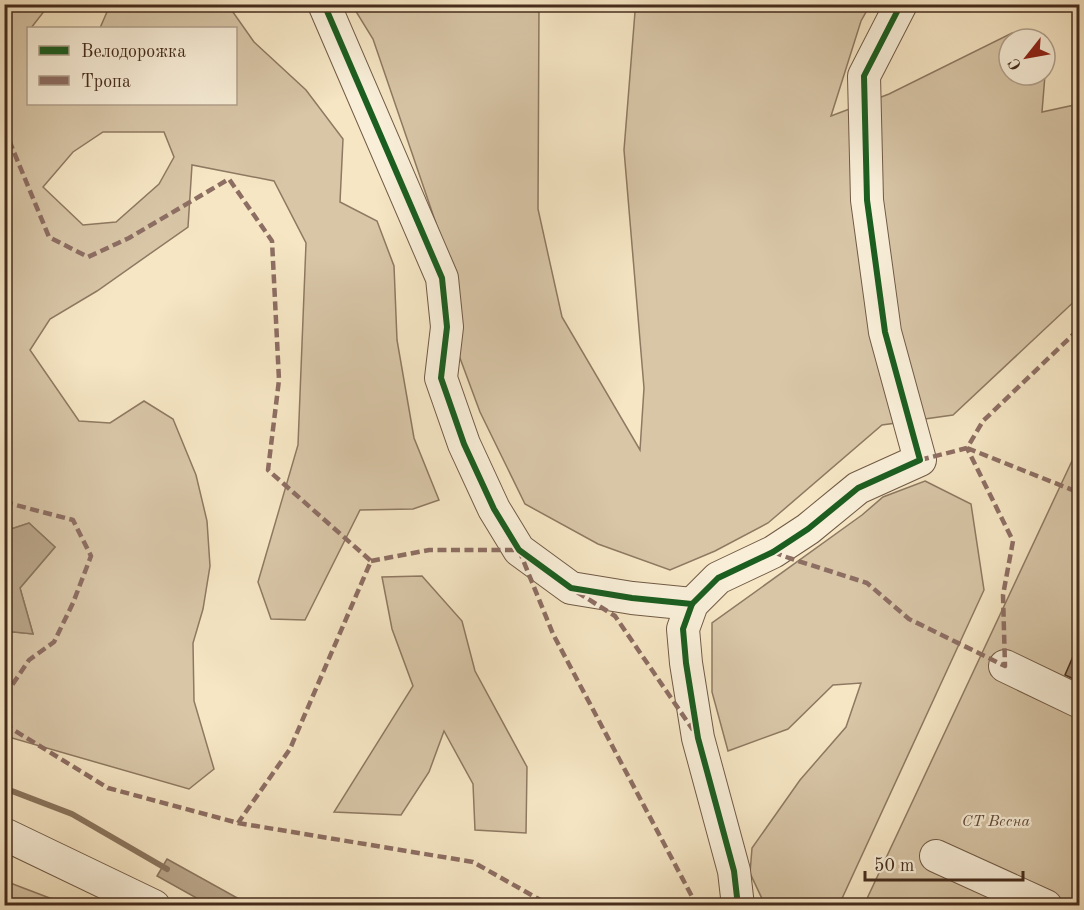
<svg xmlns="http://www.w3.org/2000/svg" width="1084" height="910" viewBox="0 0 1084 910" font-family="'Old Standard TT',serif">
  <rect width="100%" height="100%" fill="#f6e6c4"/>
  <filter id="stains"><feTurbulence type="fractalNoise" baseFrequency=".00333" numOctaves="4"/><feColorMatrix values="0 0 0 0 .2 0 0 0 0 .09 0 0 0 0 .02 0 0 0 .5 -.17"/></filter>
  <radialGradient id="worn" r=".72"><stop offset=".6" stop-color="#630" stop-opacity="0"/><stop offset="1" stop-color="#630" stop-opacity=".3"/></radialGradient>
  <g fill="#d8c6a7" stroke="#8e7962" stroke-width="1.5" fill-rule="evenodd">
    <path d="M 5,5 L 49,5 L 31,28 L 28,28 L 28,104 L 236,104 L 236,28 L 100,28 L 110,5 L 228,5 L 254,42 L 306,90 L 343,139 L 340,202 L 377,221 L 394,266 L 397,340 L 414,438 L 439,500 L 413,509 L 360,510 L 305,620 L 271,619 L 258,582 L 298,445 L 306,243 L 274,181 L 192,165 L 188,227 L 97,291 L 50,319 L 30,350 L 79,421 L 110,423 L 144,401 L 173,419 L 196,475 L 207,521 L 210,566 L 203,609 L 193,643 L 194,701 L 214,769 L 189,789 L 5,736 L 5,631 L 33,634 L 20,588 L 55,547 L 29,523 L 5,531 L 4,241 L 6,202 L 5,198 ZM 103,132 L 164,132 L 174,157 L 159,184 L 116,222 L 83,225 L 43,187 L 73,152 Z"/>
    <path d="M 352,5 L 539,5 L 538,209 L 562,317 L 640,450 L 644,388 L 624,150 L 635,12 L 639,5 L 870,5 L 861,21 L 831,116 L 889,94 L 1012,33 L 1043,39 L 1009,39 L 1009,75 L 1045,75 L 1042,112 L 1079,104 L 1079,297 L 953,415 L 882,425 L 768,523 L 715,551 L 670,570 L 598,544 L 525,504 L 480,412 L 457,350 L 442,241 L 373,39 Z"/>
    <path d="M 1079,446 L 1079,905 L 864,905 Z"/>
    <path d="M 925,481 L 971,504 L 984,590 L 839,905 L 765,905 L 750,873 L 752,848 L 800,780 L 846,727 L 861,683 L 833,685 L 788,729 L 728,751 L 712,692 L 712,623 L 862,515 L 883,497 Z"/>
    <path d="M 422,576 L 462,621 L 475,671 L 527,767 L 526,833 L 475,830 L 473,784 L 444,731 L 429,772 L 401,815 L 334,812 L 413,686 L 392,629 L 382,577 Z"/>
    <path d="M 5,881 L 68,905 L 5,905 Z"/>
  </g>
  <g fill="#baa78b" stroke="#8b765f" stroke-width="1.5">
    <path d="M 29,523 L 55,547 L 20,588 L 33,634 L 4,631 L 5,531 Z"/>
    <path d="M 167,859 L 250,905 L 209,905 L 157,876 Z"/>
  </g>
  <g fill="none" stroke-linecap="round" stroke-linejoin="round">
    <path stroke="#8b765f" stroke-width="6" d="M 4,788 L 72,814 L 167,869"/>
  </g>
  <path fill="#a18d73" stroke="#452c1c" stroke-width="1.5" d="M 1075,652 L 1080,654 L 1080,682 L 1065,675 Z"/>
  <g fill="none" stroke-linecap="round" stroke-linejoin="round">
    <g stroke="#715a46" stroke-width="34">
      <g id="minor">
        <path d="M 324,4 L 442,278 L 447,327 L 441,378 L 464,444 L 494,509 L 519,550 L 571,588 L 632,598 L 692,604"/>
        <path d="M 1005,666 L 1080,702"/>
        <path d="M 4,834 L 154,906"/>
        <path d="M 936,856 L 1046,906"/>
        <path d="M 738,906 L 734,871 L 698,738 L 686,663 L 683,629 L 692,604 L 718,578 L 773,552 L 808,529 L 858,488 L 920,460 L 885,332 L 867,200 L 864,76 L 901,4"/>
      </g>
    </g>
    <use href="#minor" stroke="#f9efd9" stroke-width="32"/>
    <g stroke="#8d6e63" stroke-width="4.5" stroke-dasharray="9 4.5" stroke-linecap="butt">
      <path d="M 4,128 L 49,237 L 88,257 L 129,238 L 229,179 L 272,241 L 279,380 L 268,470 L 371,561 L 290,749 L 238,823"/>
      <path d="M 967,448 L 1080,493"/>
      <path d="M 920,460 L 967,448 L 983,421 L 1080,328"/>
      <path d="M 4,502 L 73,520 L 91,556 L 73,603 L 54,642 L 29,660 L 4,697"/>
      <path d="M 773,552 L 789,558 L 867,583 L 909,619 L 1005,666 L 1003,595 L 1013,541 L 967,448"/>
      <path d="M 371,561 L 429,550 L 519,550 L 553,634 L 697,906"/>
      <path d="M 577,592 L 615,616 L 693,730"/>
      <path d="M 4,724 L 108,788 L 238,823 L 473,862 L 551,906"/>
    </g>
    <g stroke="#f9efd9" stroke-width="10">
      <g id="cycleway">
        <path d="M 324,4 L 442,278 L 447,327 L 441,378 L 464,444 L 494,509 L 519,550 L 571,588 L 632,598 L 692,604"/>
        <path d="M 738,906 L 734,871 L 698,738 L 686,663 L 683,629 L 692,604 L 718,578 L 773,552 L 808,529 L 858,488 L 920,460 L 885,332 L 867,200 L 864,76 L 901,4"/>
      </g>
    </g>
    <use href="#cycleway" stroke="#1b5e20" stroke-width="6"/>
  </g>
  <g text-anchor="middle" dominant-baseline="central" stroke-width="4.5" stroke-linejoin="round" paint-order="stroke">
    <g font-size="16" font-style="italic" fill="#624b38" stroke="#f9efd9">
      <text x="996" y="822">СТ Весна</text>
    </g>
  </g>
  <rect width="1084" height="910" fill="none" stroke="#f6e6c4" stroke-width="24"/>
  <rect x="6" y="6" width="1072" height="898" fill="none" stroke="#452c1c" stroke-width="3"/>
  <rect x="12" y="12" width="1060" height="886" fill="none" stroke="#452c1c" stroke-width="1.5"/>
  <rect x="27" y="27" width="210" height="78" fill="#f9efd9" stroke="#b1a18d" stroke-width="1.5"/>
  <rect x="39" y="46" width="30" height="9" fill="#1b5e20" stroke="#b1a18d" stroke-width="1.5"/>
  <text x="81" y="57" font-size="18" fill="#452c1c">Велодорожка</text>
  <rect x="39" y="76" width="30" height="9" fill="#8d6e63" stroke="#b1a18d" stroke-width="1.5"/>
  <text x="81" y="87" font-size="18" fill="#452c1c">Тропа</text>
  <g transform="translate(1027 57) rotate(239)"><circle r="28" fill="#f9efd9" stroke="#b1a18d" stroke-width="1.5"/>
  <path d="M0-4.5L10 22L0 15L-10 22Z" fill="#8f2418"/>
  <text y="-9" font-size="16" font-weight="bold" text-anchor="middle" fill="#452c1c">С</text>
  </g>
  <path d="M865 871v9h158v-9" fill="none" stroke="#452c1c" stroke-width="3"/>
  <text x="874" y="871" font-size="18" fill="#452c1c" stroke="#f9efd9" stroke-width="4.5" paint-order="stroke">50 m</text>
  <rect width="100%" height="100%" filter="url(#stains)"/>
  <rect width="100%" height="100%" fill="url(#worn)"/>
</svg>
